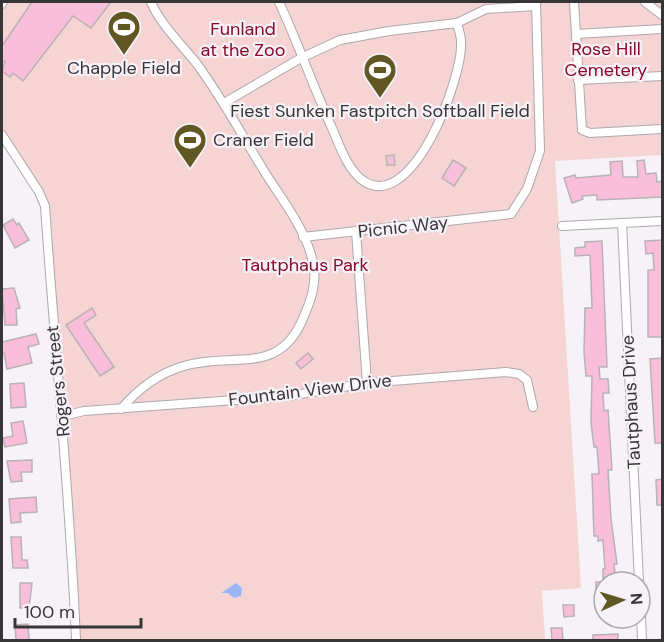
<svg xmlns="http://www.w3.org/2000/svg" width="664" height="642" viewBox="0 0 664 642" font-family="'DM Sans',sans-serif">
  <rect width="100%" height="100%" fill="#f6f2f7"/>
  <path fill="#f6d4d4" d="M 2,2 L 662,2 L 662,155 L 555,161 L 581,588 L 542,591 L 545,640 L 76,640 L 45,206 L 2,135 Z"/>
  <path fill="#9ab6f9" d="M 236,583 L 242,588 L 241,596 L 234,598 L 228,593 L 221,593 Z"/>
  <g fill="#f9beda" stroke="#b8b2b5" stroke-width="1.5">
    <path d="M 32,2 L 111,2 L 91,28 L 73,16 L 23,81 L 13,73 L 10,77 L 2,71 L 5,62 L 2,60 L 2,46 Z"/>
    <path d="M 394,155 L 395,165 L 387,165 L 386,156 Z"/>
    <path d="M 453,160 L 466,168 L 454,186 L 442,178 Z"/>
    <path d="M 644,160 L 646,174 L 656,173 L 657,182 L 663,181 L 663,197 L 597,200 L 597,195 L 582,196 L 583,199 L 572,203 L 564,178 L 575,175 L 576,178 L 611,175 L 610,162 L 622,161 L 623,177 L 638,177 L 637,161 Z"/>
    <path d="M 13,219 L 17,225 L 19,223 L 29,240 L 15,248 L 3,225 Z"/>
    <path d="M 663,240 L 663,337 L 648,337 L 648,270 L 654,270 L 653,253 L 646,254 L 645,241 Z"/>
    <path d="M 602,241 L 607,367 L 599,367 L 600,379 L 608,379 L 609,393 L 603,393 L 604,411 L 608,410 L 612,470 L 608,470 L 611,519 L 617,564 L 614,564 L 616,582 L 604,582 L 604,589 L 596,590 L 596,582 L 603,582 L 603,569 L 605,569 L 603,540 L 598,541 L 598,536 L 594,536 L 592,474 L 599,474 L 597,447 L 594,447 L 591,423 L 592,376 L 586,376 L 584,352 L 585,308 L 592,308 L 590,255 L 575,256 L 575,248 L 585,247 L 585,242 Z"/>
    <path d="M 14,288 L 20,308 L 16,309 L 17,325 L 5,325 L 2,289 Z"/>
    <path d="M 92,308 L 96,315 L 84,323 L 114,367 L 100,376 L 66,325 Z"/>
    <path d="M 36,334 L 39,344 L 28,347 L 32,363 L 7,369 L 4,353 L 2,354 L 2,342 Z"/>
    <path d="M 308,353 L 313,359 L 301,369 L 296,363 Z"/>
    <path d="M 663,358 L 663,443 L 655,443 L 650,359 Z"/>
    <path d="M 24,383 L 26,407 L 11,408 L 10,384 Z"/>
    <path d="M 23,421 L 27,443 L 5,447 L 3,438 L 13,436 L 11,423 Z"/>
    <path d="M 32,460 L 32,472 L 21,472 L 22,481 L 11,482 L 7,461 Z"/>
    <path d="M 663,479 L 663,505 L 657,505 L 656,480 Z"/>
    <path d="M 36,497 L 37,512 L 20,513 L 21,522 L 11,523 L 9,499 Z"/>
    <path d="M 11,537 L 21,537 L 22,560 L 27,560 L 28,568 L 13,568 Z"/>
    <path d="M 20,583 L 32,583 L 29,608 L 20,608 Z"/>
    <path d="M 563,605 L 574,605 L 574,616 L 564,617 Z"/>
    <path d="M 28,624 L 29,640 L 16,640 L 15,625 Z"/>
    <path d="M 551,628 L 562,628 L 563,640 L 552,640 Z"/>
    <path d="M 618,634 L 618,640 L 593,640 L 593,635 Z"/>
  </g>
  <g fill="none" stroke-linecap="round" stroke-linejoin="round">
    <g stroke="#aca8ad" stroke-width="10">
      <g id="minor">
        <path d="M 279,2 C 298,43 313,86 332,128 C 339,144 347,168 361,179 C 411,219 464,76 461,41 C 461,35 458,29 457,23"/>
        <path d="M 574,2 L 582,130 L 590,133 L 662,129"/>
        <path d="M 645,2 L 662,15"/>
        <path d="M 2,4 L 3,2"/>
        <path d="M 576,34 L 662,29"/>
        <path d="M 578,80 L 662,76"/>
        <path d="M 224,103 L 301,58 L 340,40 L 389,31 L 457,23 L 486,9 L 536,6"/>
        <path d="M 2,135 L 39,192 L 45,206 C 55,351 70,495 76,640"/>
        <path d="M 622,223 L 639,582"/>
        <path d="M 562,226 L 662,221"/>
        <path d="M 356,231 L 367,383"/>
        <path d="M 303,237 L 511,214 L 527,189 L 540,151 L 536,2"/>
        <path d="M 121,409 C 138,389 159,373 184,366 C 232,351 280,378 304,316 C 311,300 316,285 314,268 C 309,233 282,200 264,171 C 242,135 222,98 197,64 C 182,45 160,24 151,2"/>
        <path d="M 63,416 L 84,411 L 289,396 L 367,383 L 506,372 L 519,374 L 527,380 L 533,407"/>
        <path d="M 640,594 L 642,640"/>
      </g>
    </g>
    <use href="#minor" stroke="#fff" stroke-width="8"/>
  </g>
  <defs>
    <g id="stadium-pin" transform="scale(1.725)"><path d="M0 17L-7.5 6A9.5 9.5 0 1 1 7.5 6Z" fill="#615723" stroke="#f6f2f7"/><path d="M0-5a6.5 5 0 1 0 0 10a6.5 5 0 1 0 0-10ZM-3.5-1.8h7v3.6h-7Z" fill="#fff"/></g>
  </defs>
  <g fill-rule="evenodd">
    <use href="#stadium-pin" x="124" y="27"/>
    <use href="#stadium-pin" x="380" y="70"/>
    <use href="#stadium-pin" x="190" y="140"/>
  </g>
  <g text-anchor="middle" dominant-baseline="central" stroke-width="4.5" stroke-linejoin="round" paint-order="stroke">
    <g font-size="18" fill="#89092a" stroke="#f6f2f7">
      <text x="243" y="29">Funland<tspan x="243" dy="21">at the Zoo</tspan></text>
      <text x="606" y="49">Rose Hill<tspan x="606" dy="21">Cemetery</tspan></text>
      <text x="305" y="265">Tautphaus Park</text>
    </g>
    <g font-size="18" fill="#373637" stroke="#f6f2f7">
      <text x="124" y="68">Chapple Field</text>
      <text x="380" y="111">Fiest Sunken Fastpitch Softball Field</text>
      <text x="213" y="140" text-anchor="start">Craner Field</text>
    </g>
    <g font-size="18" fill="#373637" stroke="#f6f2f7">
      <text transform="translate(403 227) rotate(-6)">Picnic Way</text>
      <text transform="translate(58 381) rotate(-96)">Rogers Street</text>
      <text transform="translate(310 390) rotate(-7)">Fountain View Drive</text>
      <text transform="translate(631 402) rotate(-93)">Tautphaus Drive</text>
    </g>
  </g>
  <rect width="664" height="642" fill="none" stroke="#373637" stroke-width="6"/>
  <g transform="translate(622 600) rotate(86)"><circle r="28" fill="#f6f2f7" stroke="#aaa7aa" stroke-width="1.5"/>
  <path d="M0-4.5L10 22L0 15L-10 22Z" fill="#615723"/>
  <text y="-9" font-size="16" font-weight="bold" text-anchor="middle" fill="#373637">N</text>
  </g>
  <path d="M15 618v9h126v-9" fill="none" stroke="#373637" stroke-width="3"/>
  <text x="24" y="618" font-size="18" fill="#373637" stroke="#f6f2f7" stroke-width="4.5" paint-order="stroke">100 m</text>
</svg>
